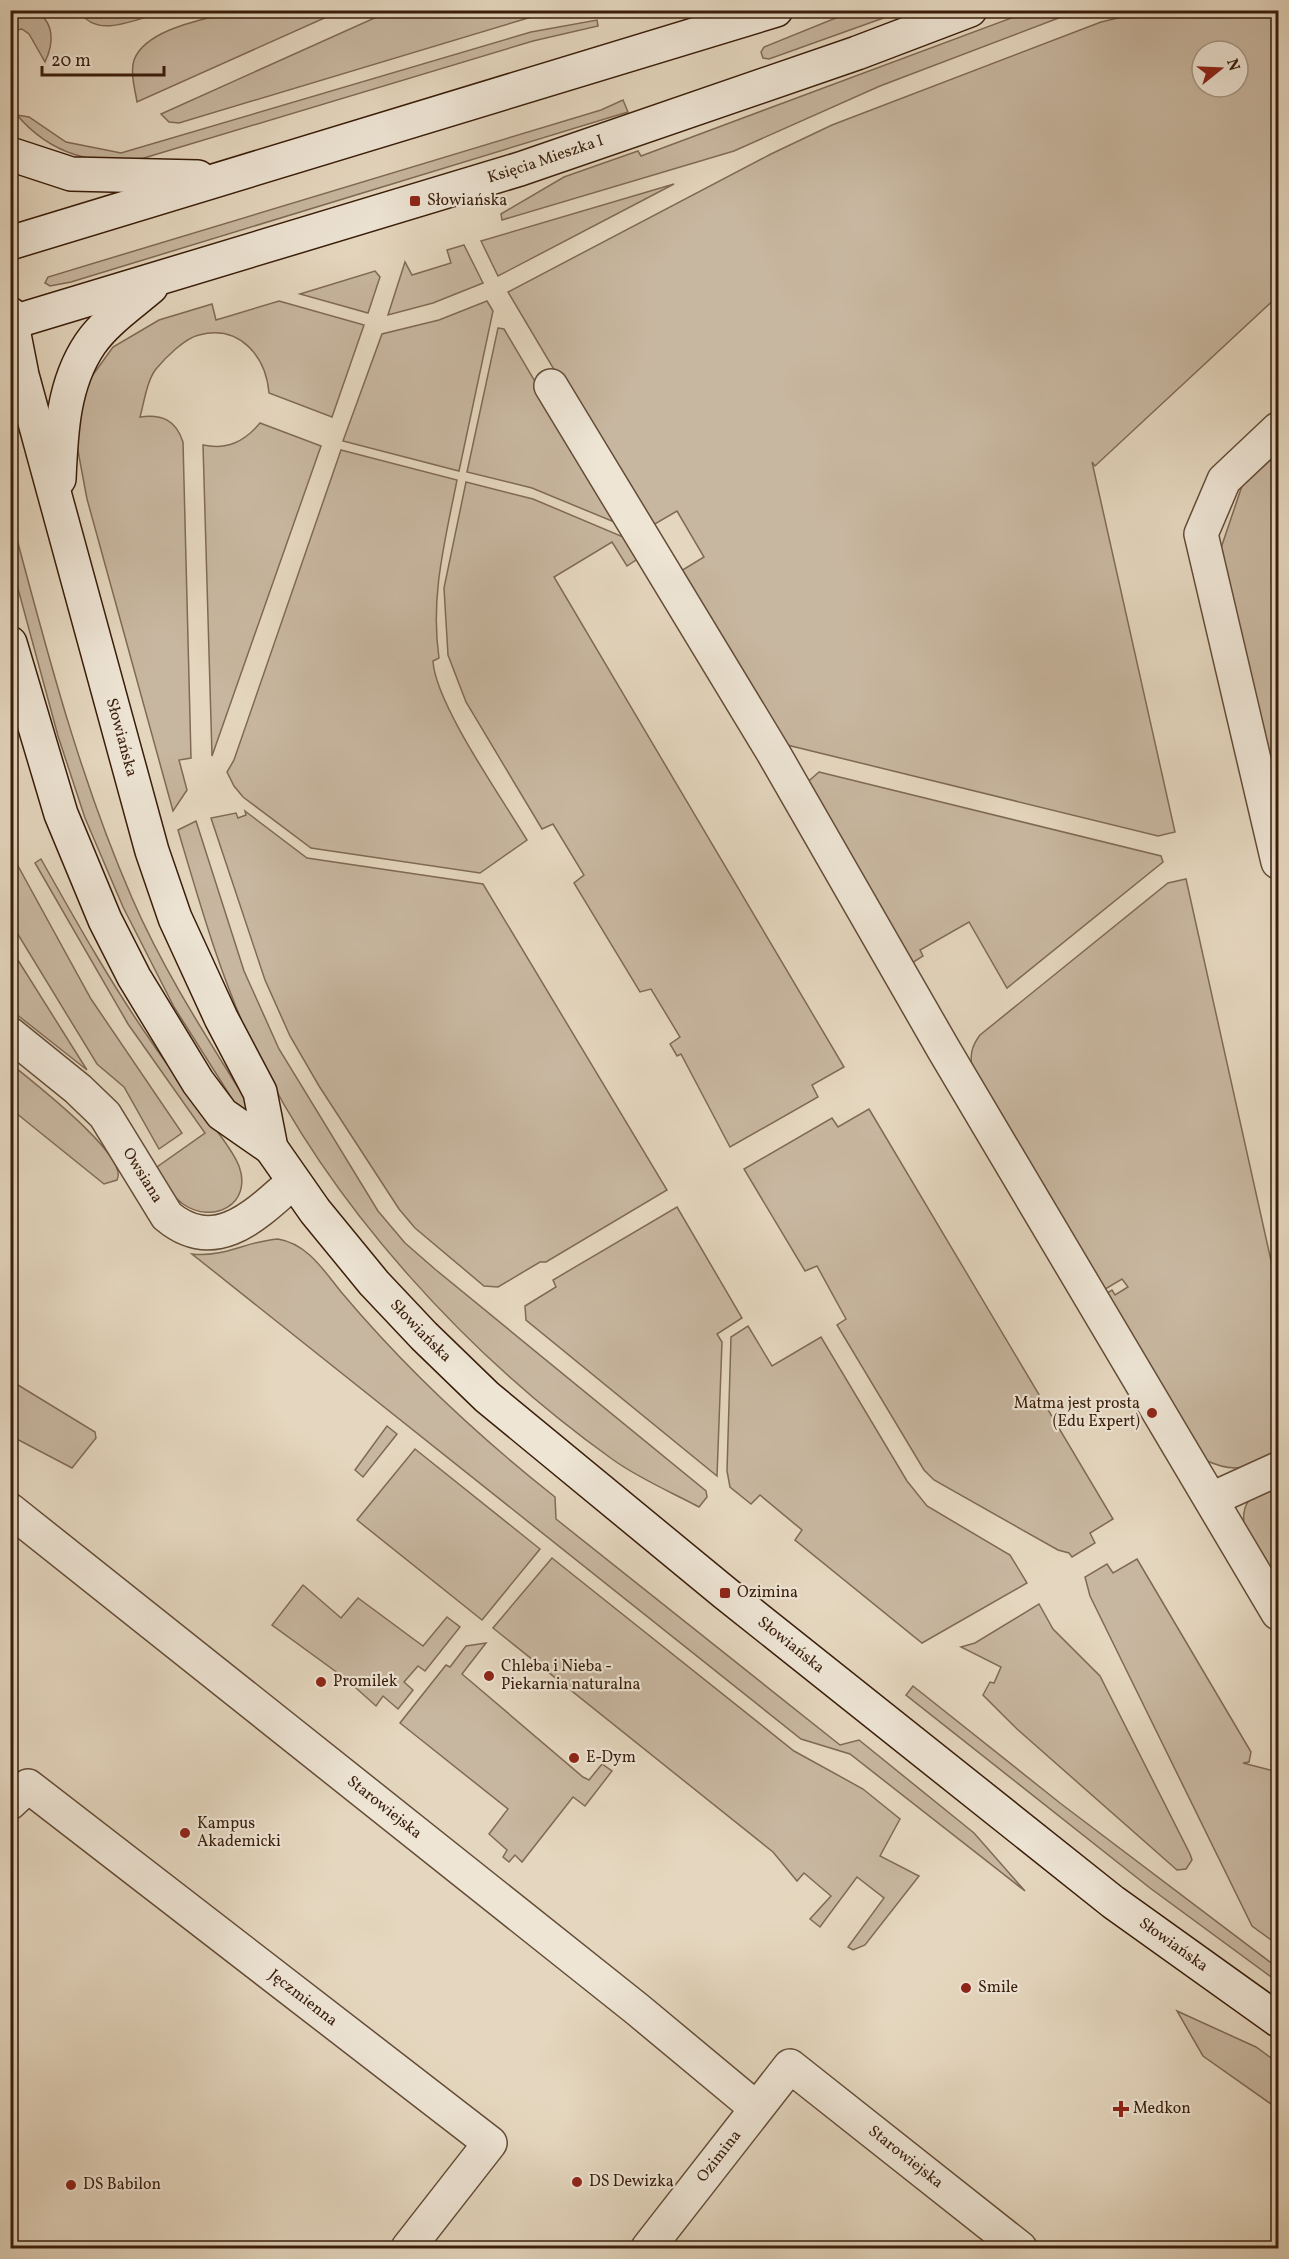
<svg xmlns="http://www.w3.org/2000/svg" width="1289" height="2259" viewBox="0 0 1289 2259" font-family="Vollkorn,serif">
  <rect width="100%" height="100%" fill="#e5d7bf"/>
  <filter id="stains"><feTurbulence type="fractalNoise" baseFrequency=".00333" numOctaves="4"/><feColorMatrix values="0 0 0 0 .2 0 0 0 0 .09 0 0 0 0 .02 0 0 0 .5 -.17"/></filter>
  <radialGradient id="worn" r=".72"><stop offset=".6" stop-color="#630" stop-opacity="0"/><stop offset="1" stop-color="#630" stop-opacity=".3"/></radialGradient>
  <g fill="#c8b7a0" stroke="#806a55" stroke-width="1.5" fill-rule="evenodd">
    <path d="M 10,11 L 34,11 C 55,21 54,43 45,62 L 29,34 L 22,29 L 11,31 Z"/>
    <path d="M 80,11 L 80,10 L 165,11 C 141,17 96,41 80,11 Z"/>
    <path d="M 236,11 L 340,11 L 137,102 C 135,89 130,73 134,60 C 146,28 207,19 236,11 Z"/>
    <path d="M 390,11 L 561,11 L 528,18 L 179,123 L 169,122 L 161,114 Z"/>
    <path d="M 853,11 L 903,11 L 769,59 L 763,58 L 761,52 L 764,47 Z"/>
    <path d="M 1030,11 L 1077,11 L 880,86 L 734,151 L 502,220 L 501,214 L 564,177 L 638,151 L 641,156 Z"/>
    <path d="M 1147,11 L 1278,11 L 1278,296 L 1095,466 L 1092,462 L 1175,832 L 1158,836 L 775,742 L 676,574 L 704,557 L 677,511 L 648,528 L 508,292 L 771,154 L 832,125 L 1101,22 ZM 1202,51 L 1238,51 L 1238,87 L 1202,87 Z"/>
    <path d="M 597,20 L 598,26 L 533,41 L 144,158 C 95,167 50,154 17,115 L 29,117 L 66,142 L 121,153 L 531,32 Z"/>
    <path d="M 623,100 L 628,112 L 608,118 L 71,282 L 50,286 L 45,283 L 48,277 L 601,110 Z"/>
    <path d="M 674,184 L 498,276 L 481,241 Z"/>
    <path d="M 464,245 L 483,283 L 433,303 L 388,315 L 405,262 L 412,275 L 451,263 L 447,250 Z"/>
    <path d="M 375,271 L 380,277 L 368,313 L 300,294 Z"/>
    <path d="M 279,301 L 364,325 L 332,417 L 269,393 C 266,357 240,324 199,335 C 185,338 165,358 156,369 C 147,380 144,403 140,417 C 162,414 176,420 183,442 L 191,758 L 179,760 L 187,790 L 173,811 L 87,499 L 75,435 L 87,383 L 113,347 L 159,320 L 212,304 L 216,320 Z"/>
    <path d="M 487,301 L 493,311 L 459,471 L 343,441 L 382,334 L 439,320 Z"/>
    <path d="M 498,328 L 504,329 L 619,524 L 532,488 L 467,472 Z"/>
    <path d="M 260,423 L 321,446 L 212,756 L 203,445 C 227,450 244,442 260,423 Z"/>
    <path d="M 1278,443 L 1278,804 L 1220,551 L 1246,474 Z"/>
    <path d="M 341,450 L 457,480 C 445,541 430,597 439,658 L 433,661 C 435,703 503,800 527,840 L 480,873 L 311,848 L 243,797 L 234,786 L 227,772 L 234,760 Z"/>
    <path d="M 466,482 L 533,499 L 628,539 L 639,558 L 627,566 L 612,542 L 554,577 L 844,1067 L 812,1085 L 818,1097 L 730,1147 L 681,1054 L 677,1056 L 670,1044 L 680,1037 L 651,989 L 640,992 L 574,883 L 584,875 L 553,824 L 542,829 L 466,702 L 448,655 L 444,588 Z"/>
    <path d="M 10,513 C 45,644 78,774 132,898 C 164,972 208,1039 250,1107 L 250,1115 L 241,1113 L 174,1007 L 123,907 L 85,818 L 58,736 L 11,563 Z"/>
    <path d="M 819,772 L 1161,856 L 1163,862 L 1007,988 L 969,922 L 920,950 L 923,956 L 912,963 L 802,787 Z"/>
    <path d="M 245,811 L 307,858 L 483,884 L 667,1190 L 546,1262 L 540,1262 L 498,1287 L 484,1286 L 415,1228 L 399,1209 L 319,1086 L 290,1036 L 265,980 L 211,818 L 236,813 L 238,818 L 246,815 Z"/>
    <path d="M 196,821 L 244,971 L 279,1049 L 378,1211 L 405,1243 L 436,1270 L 706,1491 L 707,1497 L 699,1507 C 671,1492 638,1478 612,1459 C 469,1357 331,1207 254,1048 C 221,979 200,904 178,830 Z"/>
    <path d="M 12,855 L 91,999 L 182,1133 L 159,1149 L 124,1087 L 97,1064 L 11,923 Z"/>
    <path d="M 41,859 C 77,923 113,987 155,1047 C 173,1073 193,1098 212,1124 C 221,1137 233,1151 239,1166 C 253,1204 213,1225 183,1204 C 171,1196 164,1180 157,1167 L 205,1133 L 128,1024 L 35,863 Z"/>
    <path d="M 1186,879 L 1278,1292 L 1278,1455 C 1247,1467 1236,1475 1203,1459 L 1104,1295 L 1112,1290 L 1115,1295 L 1128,1287 L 1122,1279 L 1102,1291 L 972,1070 C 970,1055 971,1047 980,1035 L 1168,883 Z"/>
    <path d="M 10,948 L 16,957 L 87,1070 L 11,1010 Z"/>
    <path d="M 11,1064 C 29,1079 131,1157 117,1180 L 104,1184 L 11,1109 Z"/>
    <path d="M 869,1109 L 1113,1519 L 1090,1533 L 1095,1543 L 1072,1557 L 1069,1553 L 1058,1550 L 934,1480 L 924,1470 L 837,1325 L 846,1319 L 817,1266 L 805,1271 L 744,1169 L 832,1118 L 838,1127 Z"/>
    <path d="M 677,1207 L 742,1318 L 717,1334 L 722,1342 L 717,1476 L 526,1320 L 525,1306 L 556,1287 L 553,1280 Z"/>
    <path d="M 278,1239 C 308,1244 324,1271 342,1293 C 406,1369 478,1436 555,1497 L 556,1519 L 840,1745 L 859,1740 L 974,1833 L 1025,1891 L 850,1754 L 801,1739 L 192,1254 C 223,1258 247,1241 278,1239 Z"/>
    <path d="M 748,1326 L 772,1366 L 821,1337 L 907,1481 L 927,1506 L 1010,1555 L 1027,1583 L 922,1643 L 795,1540 L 802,1530 L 760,1495 L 751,1504 L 730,1487 L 727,1471 L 731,1337 Z"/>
    <path d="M 18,1385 L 95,1432 L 96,1438 L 72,1468 L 11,1436 L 11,1390 Z"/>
    <path d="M 387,1426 L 397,1434 L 363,1477 L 355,1470 Z"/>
    <path d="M 415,1449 L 540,1549 L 482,1620 L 357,1520 Z"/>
    <path d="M 1278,1478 L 1278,1589 L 1245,1529 C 1238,1500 1257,1492 1278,1478 Z"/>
    <path d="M 552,1558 L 794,1751 L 863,1789 L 900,1819 L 880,1856 L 919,1876 L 865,1945 L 853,1950 L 848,1947 L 884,1898 L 857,1877 L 820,1927 L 810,1919 L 831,1896 L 804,1873 L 797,1881 L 773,1852 L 493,1628 Z"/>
    <path d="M 1137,1559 L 1251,1752 L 1249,1762 L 1243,1763 L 1278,1772 L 1278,1945 L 1252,1926 L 1090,1596 L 1085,1577 L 1107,1564 L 1113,1573 Z"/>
    <path d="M 303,1585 L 341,1618 L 358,1598 L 423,1646 L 447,1617 L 460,1627 L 425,1671 L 418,1666 L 404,1682 L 413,1690 L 398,1709 L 383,1696 L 376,1706 L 346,1679 L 272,1625 Z"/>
    <path d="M 1039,1604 L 1053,1629 L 1100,1676 L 1190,1854 L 1192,1860 L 1186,1869 L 1177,1870 L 1017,1729 L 983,1695 L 990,1682 L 994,1683 L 1001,1667 L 961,1647 L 975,1643 Z"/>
    <path d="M 486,1643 L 462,1674 L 583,1777 L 589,1780 L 602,1764 L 612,1771 L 585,1806 L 573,1797 L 522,1862 L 515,1855 L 509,1862 L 503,1857 L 507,1850 L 489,1834 L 508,1809 L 400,1723 L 446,1665 L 450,1667 L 466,1646 Z"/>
    <path d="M 913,1686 L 1060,1803 L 1278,1968 L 1278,1982 L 1150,1888 L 906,1695 Z"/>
    <path d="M 1177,2011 L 1256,2047 L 1278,2063 L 1278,2109 L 1203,2056 Z"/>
  </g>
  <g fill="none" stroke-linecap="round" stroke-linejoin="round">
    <g stroke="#644c37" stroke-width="36">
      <g id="street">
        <path d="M 551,386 L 774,754 L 944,1050 L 1278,1613"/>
        <path d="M 1278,429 L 1224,480 L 1201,534 L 1278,862"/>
        <path id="s1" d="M 10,1034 L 78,1089 L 105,1115 L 167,1216 C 215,1256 255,1216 293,1182"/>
        <path d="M 1212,1499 L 1278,1469"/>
        <path id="s2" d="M 10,1510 L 637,2009 L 756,2108"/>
        <path id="s3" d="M 10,1803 L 28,1786 L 490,2143 L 408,2248"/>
        <path id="s4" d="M 648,2248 L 790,2066 L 1020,2248"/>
      </g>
    </g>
    <g stroke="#391d0a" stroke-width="36">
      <g id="secondary">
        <path d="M 10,154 L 71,174 L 198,177"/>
        <path d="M 10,243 L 776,10"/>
        <path id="s5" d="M 10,314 L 22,375 L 152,851 L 175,918 L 221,1018 L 260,1092 L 271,1148 L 315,1211 L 374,1283 L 424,1336 L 487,1397 L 725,1593 L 1113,1902 L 1278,2020"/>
        <path id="s6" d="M 10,323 L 520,169 L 857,53 L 970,10"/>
        <path d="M 59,479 C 61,432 63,384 90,344 C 105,322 131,304 151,287"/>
        <path d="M 10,643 L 61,814 L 105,920 L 134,977 L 198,1082 L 222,1114 L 271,1148"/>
      </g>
    </g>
    <use href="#street" stroke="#eee5d5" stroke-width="33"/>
    <use href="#secondary" stroke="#eee5d5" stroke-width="33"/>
  </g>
  <g fill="#8f2418" stroke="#eee5d5" stroke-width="2">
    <rect x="409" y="195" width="12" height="12" rx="3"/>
    <circle cx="1152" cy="1413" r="6"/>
    <rect x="719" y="1587" width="12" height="12" rx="3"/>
    <circle cx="489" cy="1676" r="6"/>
    <circle cx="321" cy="1682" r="6"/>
    <circle cx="574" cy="1758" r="6"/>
    <circle cx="185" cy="1833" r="6"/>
    <circle cx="966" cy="1988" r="6"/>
    <path d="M1118 2100h6v6h6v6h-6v6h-6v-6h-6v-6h6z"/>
    <circle cx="577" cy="2182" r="6"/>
    <circle cx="71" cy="2185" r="6"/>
  </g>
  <g text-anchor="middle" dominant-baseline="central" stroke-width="4.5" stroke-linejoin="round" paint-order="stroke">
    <g font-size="16" fill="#391d0a" stroke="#eee5d5">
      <text stroke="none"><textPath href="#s6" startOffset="560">Księcia Mieszka I</textPath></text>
      <text stroke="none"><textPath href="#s5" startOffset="438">Słowiańska</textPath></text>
      <text stroke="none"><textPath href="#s1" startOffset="196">Owsiana</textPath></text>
      <text stroke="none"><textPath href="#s5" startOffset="1114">Słowiańska</textPath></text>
      <text stroke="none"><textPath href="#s5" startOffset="1600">Słowiańska</textPath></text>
      <text stroke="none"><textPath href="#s2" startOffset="478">Starowiejska</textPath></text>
      <text stroke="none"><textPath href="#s5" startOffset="2086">Słowiańska</textPath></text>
      <text stroke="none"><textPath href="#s3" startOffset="372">Jęczmienna</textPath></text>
      <text stroke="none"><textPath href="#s4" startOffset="116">Ozimina</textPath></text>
      <text stroke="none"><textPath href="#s4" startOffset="378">Starowiejska</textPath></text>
    </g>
    <g font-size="16" fill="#391d0a" stroke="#eee5d5" text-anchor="start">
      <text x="427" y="201">Słowiańska</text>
      <text x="1140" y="1404" text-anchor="end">Matma jest prosta<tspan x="1140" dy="18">(Edu Expert)</tspan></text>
      <text x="737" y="1593">Ozimina</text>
      <text x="501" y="1667">Chleba i Nieba -<tspan x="501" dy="18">Piekarnia naturalna</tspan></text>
      <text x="333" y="1682">Promilek</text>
      <text x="586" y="1758">E-Dym</text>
      <text x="197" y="1824">Kampus<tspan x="197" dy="18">Akademicki</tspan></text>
      <text x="978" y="1988">Smile</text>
      <text x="1133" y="2109">Medkon</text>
      <text x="589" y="2182">DS Dewizka</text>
      <text x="83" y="2185">DS Babilon</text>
    </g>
  </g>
  <rect width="1289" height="2259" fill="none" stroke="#e5d7bf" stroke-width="36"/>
  <rect x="12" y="12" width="1265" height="2235" fill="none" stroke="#391d0a" stroke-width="3"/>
  <rect x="18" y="18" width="1253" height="2223" fill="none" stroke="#391d0a" stroke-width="1.5"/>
  <g transform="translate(1220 69) rotate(72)"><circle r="28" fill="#eee5d5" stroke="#a69584" stroke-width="1.5"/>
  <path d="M0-4.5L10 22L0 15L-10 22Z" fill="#8f2418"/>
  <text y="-9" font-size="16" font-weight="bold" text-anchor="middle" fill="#391d0a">N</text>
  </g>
  <path d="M42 66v9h122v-9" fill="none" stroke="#391d0a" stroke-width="3"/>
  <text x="51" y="66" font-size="18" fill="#391d0a" stroke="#eee5d5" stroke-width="4.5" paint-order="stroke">20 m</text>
  <rect width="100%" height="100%" filter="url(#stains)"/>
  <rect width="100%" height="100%" fill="url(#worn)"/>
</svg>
